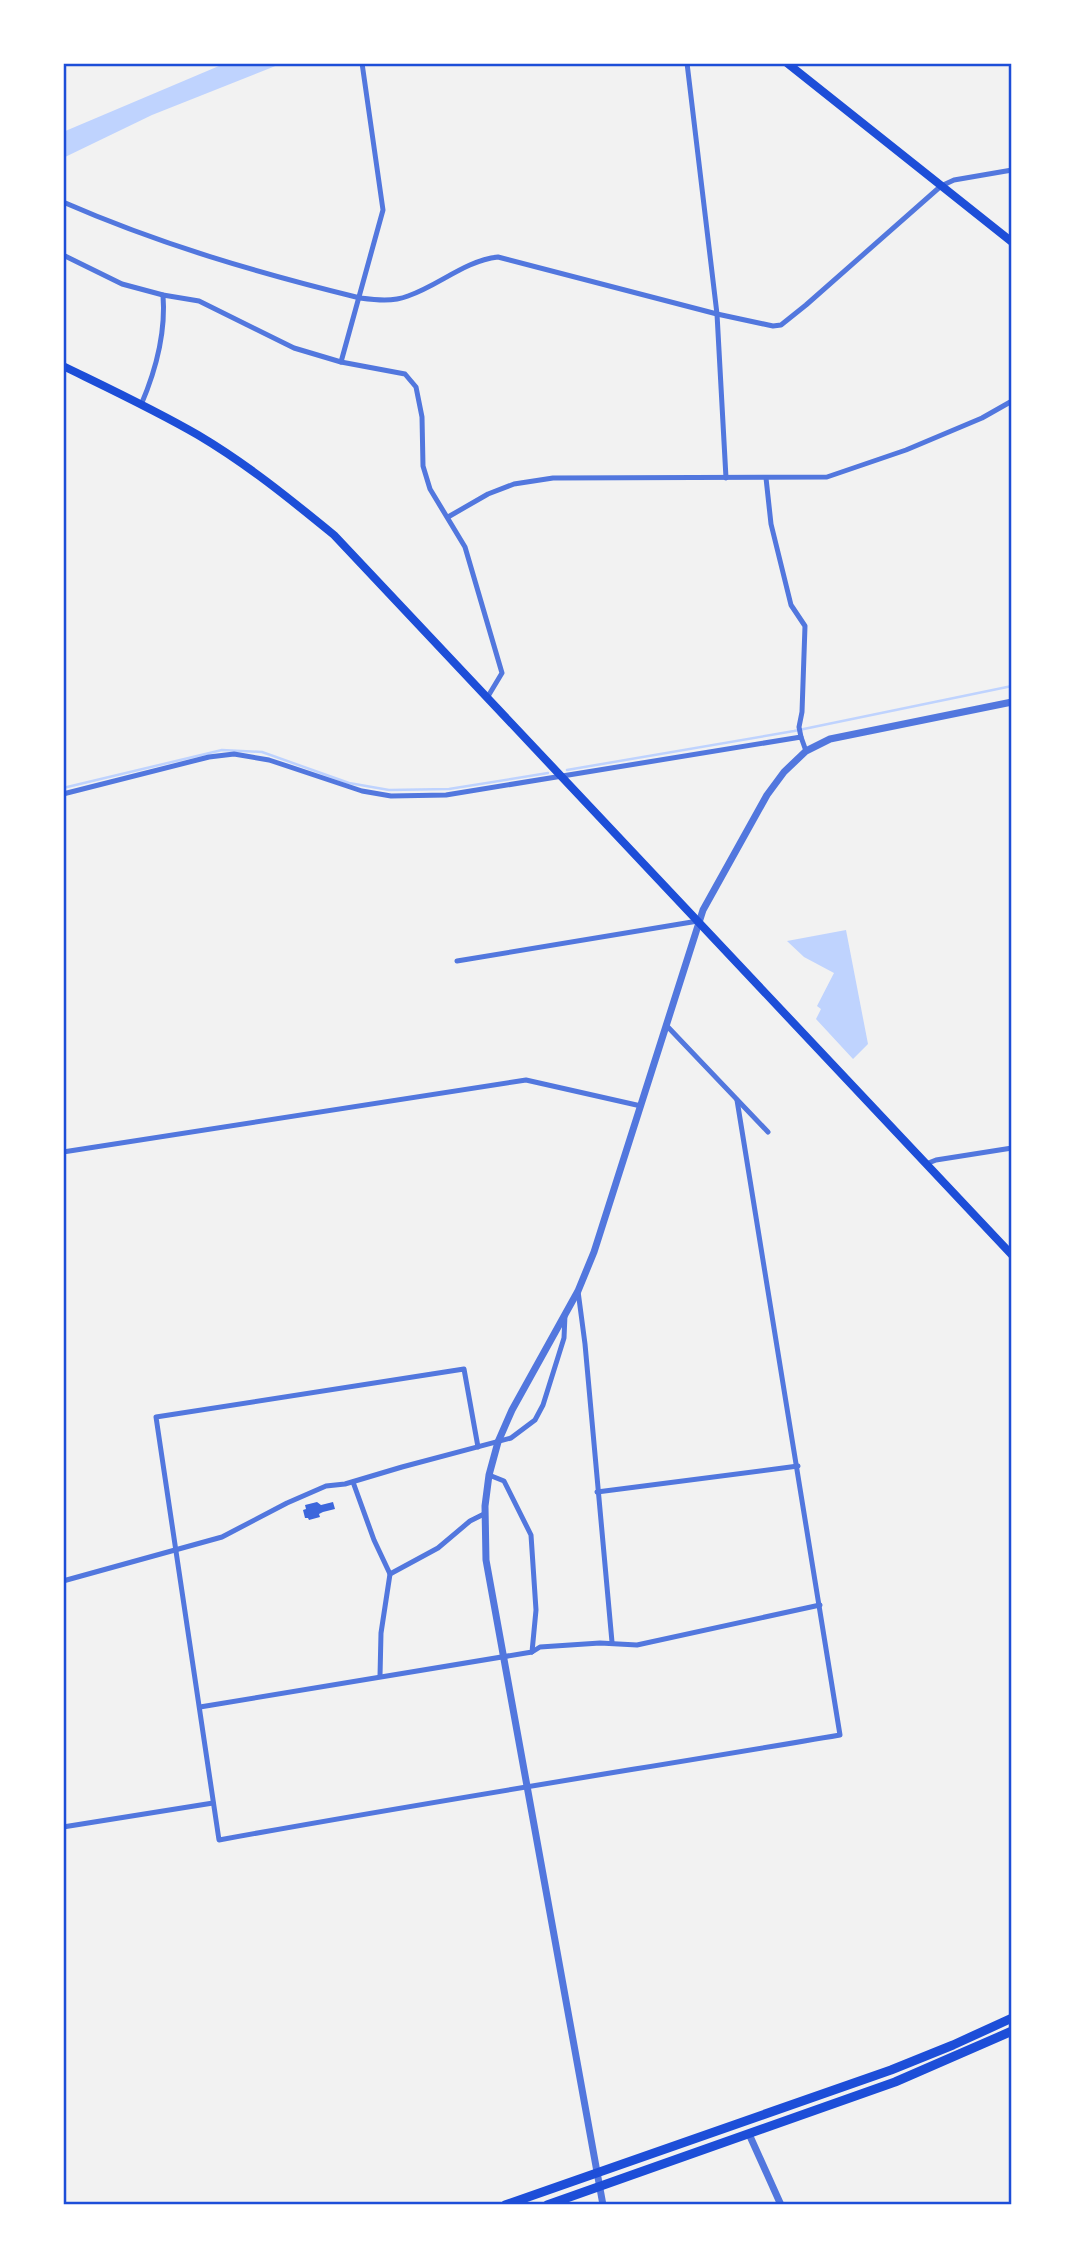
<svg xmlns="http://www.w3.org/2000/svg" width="1075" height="2268" viewBox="0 0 1075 2268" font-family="'Nunito Sans',sans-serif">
  <rect width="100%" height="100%" fill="#f2f2f2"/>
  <g fill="#bfd3fe">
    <path d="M 226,63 L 283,63 L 152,115 L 63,158 L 63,132 Z"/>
    <path d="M 846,930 L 868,1044 L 853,1059 L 816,1019 L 821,1009 L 817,1006 L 834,973 L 804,957 L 787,941 Z"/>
  </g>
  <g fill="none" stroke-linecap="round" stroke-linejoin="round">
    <g stroke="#bfd3fe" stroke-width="2.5">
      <path d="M 567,770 L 794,731 L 1012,686"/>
      <path d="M 63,788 L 222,750 L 262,752 L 349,783 L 389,790 L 449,789 L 548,773"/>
    </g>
  </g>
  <path fill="#3d67dc" d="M 317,1502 L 321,1505 L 333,1502 L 335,1509 L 323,1512 L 319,1514 L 320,1517 L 309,1520 L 308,1518 L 305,1518 L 303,1510 L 306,1509 L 305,1505 Z"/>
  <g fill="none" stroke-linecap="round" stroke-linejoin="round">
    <g stroke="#5277de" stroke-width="5">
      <path d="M 687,63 L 717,314 L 726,478"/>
      <path d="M 63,202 C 159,244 258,273 360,298 C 376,300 393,302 408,296 C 440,285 464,261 498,257 L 717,314 L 773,326 L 781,325 L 806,305 L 941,186 L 954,180 L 1012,170"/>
      <path d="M 63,255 L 122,284 L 163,295 L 199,301 L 294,348 L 341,362 L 405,374 L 416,387 L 422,417 L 423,466 L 430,489 L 465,547 L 502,673 L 487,698"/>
      <path d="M 341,362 L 383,210 L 362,63"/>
      <path d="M 141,405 C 156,370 166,333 163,295"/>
      <path d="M 766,478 L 771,524 L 791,605 L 805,626 L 802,712 L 799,727 L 801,737"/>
      <path d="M 448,517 L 488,494 L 514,484 L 553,478 L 827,477 L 906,450 L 982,418 L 1012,401"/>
      <path d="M 63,794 L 209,757 L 234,754 L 269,760 L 362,791 L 391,796 L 446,795 L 801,737 L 806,751"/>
      <path d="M 457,961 L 698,921"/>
      <path d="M 666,1025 L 768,1132"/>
      <path d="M 63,1152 L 526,1080 L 641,1106"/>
      <path d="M 926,1164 L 936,1160 L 1012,1148"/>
      <path d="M 578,1291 L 585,1344 L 612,1642"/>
      <path d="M 478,1447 L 464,1369 L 156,1417 L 219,1840 C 426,1802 633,1770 840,1735 L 737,1100"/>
      <path d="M 353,1482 L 374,1540 L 390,1574 L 381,1633 L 380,1676"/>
      <path d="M 597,1492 L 798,1466"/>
      <path d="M 390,1574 L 438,1548 L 470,1521 L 484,1514"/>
      <path d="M 63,1581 L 222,1537 L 287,1503 L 326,1486 L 345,1484 L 402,1467 L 511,1438 L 535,1420 L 543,1405 L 564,1338 L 565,1315"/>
      <path d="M 532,1652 L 540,1647 L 600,1643 L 637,1645 L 820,1605"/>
      <path d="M 200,1707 L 532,1652 L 536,1610 L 531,1535 L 504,1481 L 489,1475"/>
      <path d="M 63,1827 L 213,1803"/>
    </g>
    <g stroke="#5277de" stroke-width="7">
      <path d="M 749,2134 L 781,2205"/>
      <path d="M 603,2205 L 486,1560 L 485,1506 L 489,1475 L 498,1442 L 512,1410 L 578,1291 L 594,1252 L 703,910 L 767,795 L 784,772 L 806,751 L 830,739 L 1012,702"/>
    </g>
    <g stroke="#1d4ed8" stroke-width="8">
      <path d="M 787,63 L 1012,242"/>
      <path d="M 63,366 C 108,388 155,410 198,435 C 247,464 290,499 334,535 L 1012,1255"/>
    </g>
    <g stroke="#1d4ed8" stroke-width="9">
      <path d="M 505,2205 L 891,2070 L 953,2045 L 1012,2018"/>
      <path d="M 547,2205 L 895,2082 L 1012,2031"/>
    </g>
  </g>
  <rect width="1075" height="2268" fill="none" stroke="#ffffff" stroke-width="130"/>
  <rect x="65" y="65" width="945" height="2138" fill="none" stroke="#1d4ed8" stroke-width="2.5"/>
</svg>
